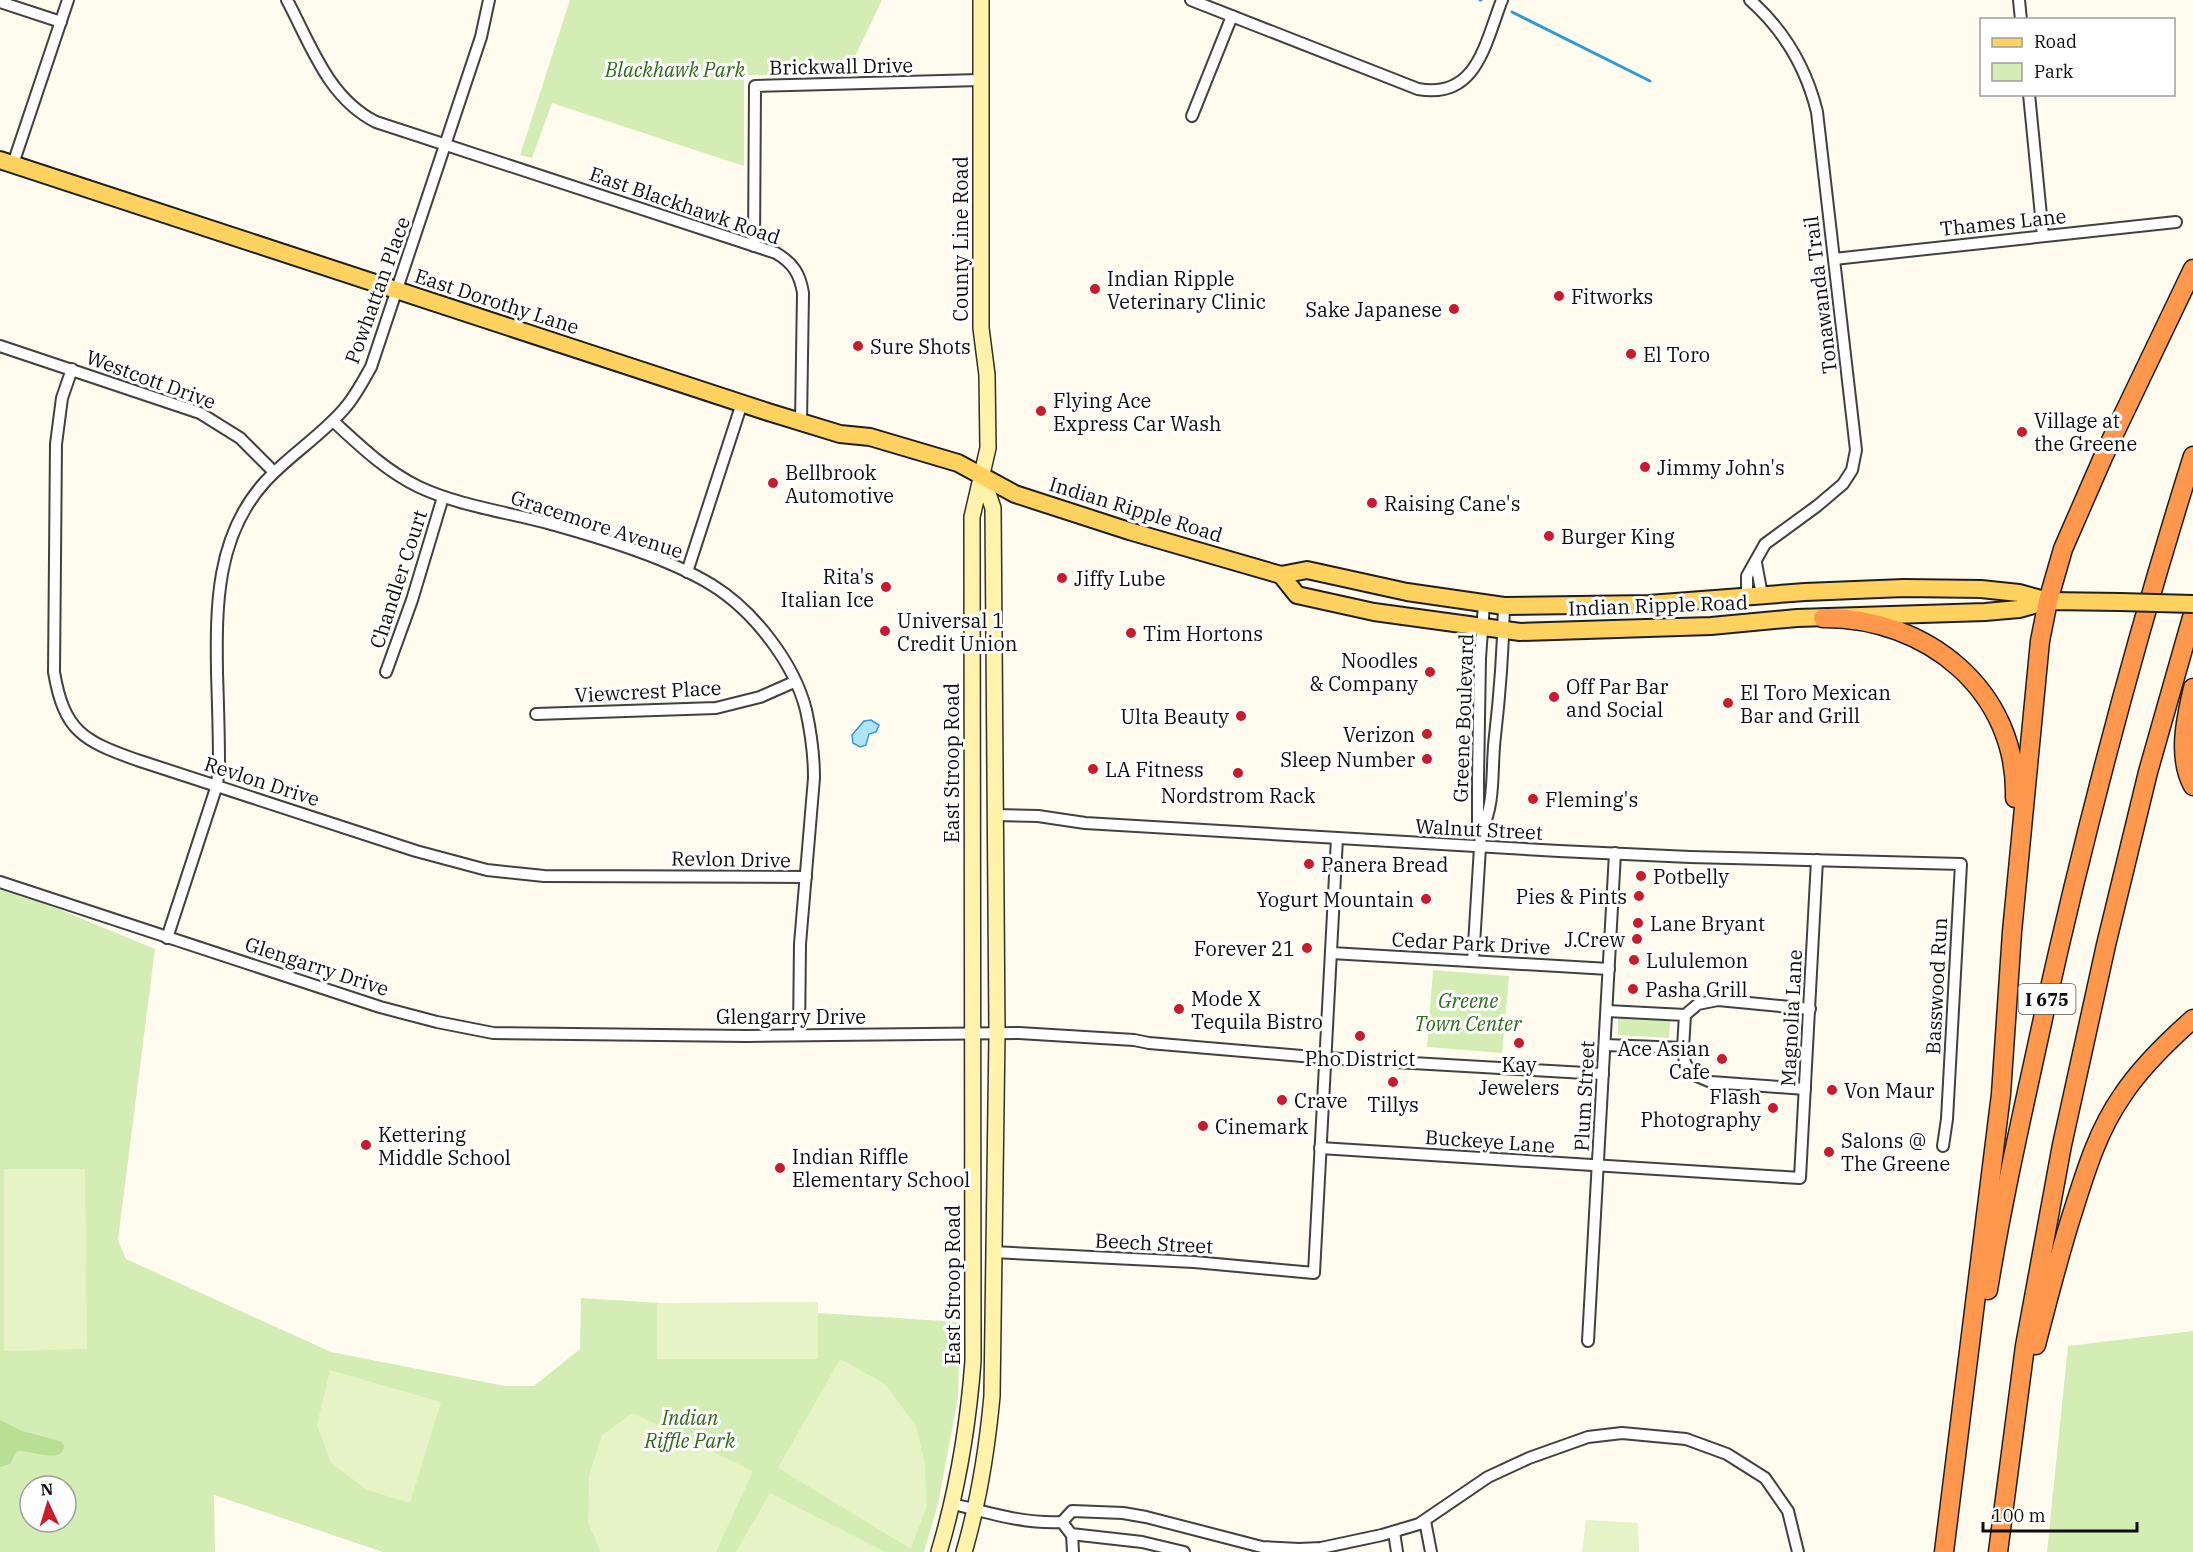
<svg xmlns="http://www.w3.org/2000/svg" width="2193" height="1552" viewBox="0 0 2193 1552" font-family="'IBM Plex Serif',serif">
  <rect width="100%" height="100%" fill="#fffbef"/>
  <g fill="#d4edb5" fill-rule="evenodd">
    <path d="M 570,0 L 882,0 L 846,75 L 744,75 L 744,166 L 552,103 L 532,158 L 520,155 Z"/>
    <path d="M 0,885 L 155,949 L 118,1240 L 126,1259 L 331,1352 L 505,1386 L 534,1386 L 580,1349 L 581,1298 L 960,1322 L 958,1398 L 938,1504 L 924,1552 L 383,1552 L 214,1495 L 215,1552 L 0,1552 ZM 30,1486 L 66,1486 L 66,1522 L 30,1522 Z"/>
    <path d="M 1433,970 L 1509,976 L 1502,1053 L 1427,1047 Z"/>
    <path d="M 1618,1017 L 1670,1021 L 1669,1038 L 1618,1035 Z"/>
    <path d="M 2193,1331 L 2193,1552 L 2047,1552 L 2068,1346 Z"/>
  </g>
  <path fill="#b8df93" d="M 0,1420 L 22,1431 L 60,1441 L 64,1445 C 64,1466 29,1449 17,1451 L 10,1464 L 0,1467 Z"/>
  <g fill="#e6f3c7">
    <path d="M 4,1169 L 85,1169 L 87,1349 L 4,1351 Z"/>
    <path d="M 818,1302 L 818,1359 L 657,1359 L 657,1303 Z"/>
    <path d="M 840,1359 L 885,1384 L 916,1426 L 925,1464 L 926,1508 L 911,1549 L 778,1468 Z"/>
    <path d="M 330,1370 L 441,1402 L 410,1503 L 367,1490 L 331,1463 L 317,1425 Z"/>
    <path d="M 633,1413 L 753,1471 L 716,1552 L 601,1552 L 588,1523 L 589,1476 L 602,1435 Z"/>
    <path d="M 770,1493 L 885,1552 L 736,1552 Z"/>
    <path d="M 1586,1520 L 1638,1523 L 1639,1552 L 1582,1552 Z"/>
  </g>
  <path fill="#afe2fb" stroke="#309cd7" stroke-width="1.5" d="M 871,720 L 879,725 L 876,732 L 869,734 L 866,745 L 860,747 L 853,743 L 852,735 L 864,721 Z"/>
  <g fill="none" stroke-linecap="round" stroke-linejoin="round">
    <g stroke="#309cd7" stroke-width="3">
      <path d="M 1480,0 L 1481,0"/>
      <path d="M 1512,12 L 1650,81"/>
    </g>
    <g stroke="#414141" stroke-width="14">
      <g id="minor">
        <path d="M 287,0 C 311,45 328,98 376,122 L 776,253 C 793,263 800,274 803,293 L 801,422"/>
        <path d="M 1191,0 L 1418,89 C 1477,100 1485,43 1502,0"/>
        <path d="M 2019,0 L 2021,20"/>
        <path d="M 0,2 L 61,22"/>
        <path d="M 2029,94 L 2043,236"/>
        <path d="M 1192,116 L 1232,16"/>
        <path d="M 13,164 L 68,0"/>
        <path d="M 754,246 L 755,86 L 980,80"/>
        <path d="M 1834,259 L 2176,222"/>
        <path d="M 0,346 L 200,413 L 240,438 L 274,472"/>
        <path d="M 72,369 L 62,398 L 56,444 L 54,672 C 64,731 83,741 137,760 L 416,851 L 487,870 L 544,876 L 806,877"/>
        <path d="M 333,421 C 360,446 386,471 419,487 C 460,506 507,512 551,524 C 601,538 668,558 712,585 C 754,611 794,663 806,710 C 811,733 814,755 814,778 L 800,944 L 799,1035"/>
        <path d="M 1756,563 L 1762,595"/>
        <path d="M 687,572 L 742,403"/>
        <path d="M 1747,596 L 1747,576 L 1765,544 L 1817,506 L 1843,484 L 1852,470 L 1856,450 L 1817,112 C 1806,67 1785,31 1750,0"/>
        <path d="M 386,672 L 412,600 L 443,497"/>
        <path d="M 536,714 L 716,708 L 760,697 L 794,682"/>
        <path d="M 995,815 L 1038,816 L 1085,823 L 1559,851 L 1690,857 L 1961,864 L 1947,1119 L 1943,1146"/>
        <path d="M 1481,831 C 1496,804 1491,767 1495,736 C 1500,693 1503,650 1504,606"/>
        <path d="M 0,882 L 380,1007 L 437,1022 L 493,1033 L 747,1036 L 1019,1033 L 1134,1040 L 1149,1043 L 1325,1058 L 1603,1074"/>
        <path d="M 167,938 L 217,785 L 219,764 C 219,733 218,703 217,673 C 216,606 216,537 264,483 C 288,456 320,437 344,409 C 355,397 363,381 371,367 L 481,37 L 489,0"/>
        <path d="M 1331,953 L 1609,969"/>
        <path d="M 1473,961 L 1481,831 L 1478,822 L 1478,779 L 1480,658 L 1484,604"/>
        <path d="M 1607,1011 L 1685,1015"/>
        <path d="M 1605,1045 L 1683,1048"/>
        <path d="M 1805,1089 L 1711,1082 L 1692,1074 L 1685,1063 L 1683,1048 L 1685,1015 L 1698,1004 L 1718,1000 L 1810,1009"/>
        <path d="M 1320,1148 L 1800,1178 L 1817,860"/>
        <path d="M 993,1252 L 1194,1262 L 1314,1273 L 1337,838"/>
        <path d="M 1588,1341 L 1615,853"/>
        <path d="M 953,1504 C 990,1513 1024,1524 1062,1522"/>
        <path d="M 1425,1521 L 1431,1552"/>
        <path d="M 1062,1522 L 1072,1511 L 1123,1513 L 1146,1517 L 1262,1547 L 1299,1549 L 1321,1548 L 1382,1535 L 1419,1524 L 1488,1477 L 1529,1458 L 1588,1437 L 1622,1433 L 1686,1439 L 1727,1454 L 1765,1478 L 1788,1511 L 1798,1552"/>
        <path d="M 1062,1522 L 1071,1534 L 1142,1542 L 1184,1552"/>
        <path d="M 1394,1532 L 1397,1552"/>
        <path d="M 1072,1534 L 1073,1552"/>
      </g>
    </g>
    <g stroke="#303030" stroke-width="18">
      <g id="secondary">
        <path d="M 939,1552 C 958,1488 968,1428 973,1361 L 972,517 L 988,448 L 987,375 L 981,328 L 981,0"/>
        <path d="M 964,1552 C 979,1501 987,1450 992,1396 L 997,1033 L 993,508 L 982,476"/>
      </g>
    </g>
    <g stroke="#1f1f1f" stroke-width="20">
      <g id="primary">
        <path d="M 0,160 L 768,412 L 840,434 L 870,437 L 958,463 L 1015,494 L 1129,531 L 1281,575 L 1307,570 L 1407,592 L 1504,606 L 1649,604 L 1805,592 L 1904,588 L 1981,589 L 2019,593 L 2048,601"/>
        <path d="M 1281,575 L 1297,595 L 1374,612 L 1520,632 L 1711,626 L 1797,618 L 1985,612 L 2019,609 L 2048,601 L 2120,602"/>
      </g>
    </g>
    <g stroke="#1f1f1f" stroke-width="21">
      <g id="motorway">
        <path d="M 1823,618 C 1927,617 2018,691 2015,798"/>
        <path d="M 2193,688 C 2186,718 2177,757 2193,786"/>
        <path d="M 1988,1290 C 2003,1197 2024,1106 2044,1014 C 2086,826 2135,640 2193,456"/>
        <path d="M 2036,1345 C 2048,1298 2060,1251 2075,1205 C 2087,1167 2099,1129 2122,1096 C 2141,1067 2167,1042 2193,1019"/>
        <path d="M 1944,1552 L 2001,1094 L 2012,932 L 2040,641 L 2048,601 L 2063,549 L 2104,455 L 2193,269"/>
        <path d="M 1998,1552 L 2025,1346 L 2062,1145 L 2106,945 L 2148,772 L 2193,614"/>
      </g>
    </g>
    <use href="#minor" stroke="#fff" stroke-width="10"/>
    <use href="#secondary" stroke="#fff2aa" stroke-width="15"/>
    <use href="#primary" stroke="#ffd15f" stroke-width="16"/>
    <use href="#motorway" stroke="#ff974d" stroke-width="18"/>
    <g stroke="#1f1f1f" stroke-width="20" stroke-linecap="butt">
      <path id="primary-bridge" d="M 2120,602 L 2193,604"/>
    </g>
    <use href="#primary-bridge" stroke="#ffd15f" stroke-width="16"/>
  </g>
  <g fill="#c91b2b" stroke="#fff" stroke-width="2">
    <circle cx="1095" cy="289" r="6"/>
    <circle cx="1559" cy="296" r="6"/>
    <circle cx="1454" cy="309" r="6"/>
    <circle cx="858" cy="346" r="6"/>
    <circle cx="1631" cy="354" r="6"/>
    <circle cx="1041" cy="411" r="6"/>
    <circle cx="2022" cy="432" r="6"/>
    <circle cx="1645" cy="467" r="6"/>
    <circle cx="773" cy="483" r="6"/>
    <circle cx="1372" cy="503" r="6"/>
    <circle cx="1549" cy="536" r="6"/>
    <circle cx="1062" cy="578" r="6"/>
    <circle cx="886" cy="587" r="6"/>
    <circle cx="885" cy="631" r="6"/>
    <circle cx="1131" cy="633" r="6"/>
    <circle cx="1430" cy="672" r="6"/>
    <circle cx="1554" cy="697" r="6"/>
    <circle cx="1728" cy="703" r="6"/>
    <circle cx="1241" cy="716" r="6"/>
    <circle cx="1427" cy="734" r="6"/>
    <circle cx="1427" cy="759" r="6"/>
    <circle cx="1093" cy="769" r="6"/>
    <circle cx="1238" cy="773" r="6"/>
    <circle cx="1533" cy="799" r="6"/>
    <circle cx="1309" cy="864" r="6"/>
    <circle cx="1641" cy="876" r="6"/>
    <circle cx="1639" cy="896" r="6"/>
    <circle cx="1426" cy="899" r="6"/>
    <circle cx="1638" cy="923" r="6"/>
    <circle cx="1637" cy="939" r="6"/>
    <circle cx="1307" cy="948" r="6"/>
    <circle cx="1634" cy="960" r="6"/>
    <circle cx="1633" cy="989" r="6"/>
    <circle cx="1179" cy="1009" r="6"/>
    <circle cx="1360" cy="1036" r="6"/>
    <circle cx="1519" cy="1043" r="6"/>
    <circle cx="1722" cy="1059" r="6"/>
    <circle cx="1393" cy="1082" r="6"/>
    <circle cx="1832" cy="1090" r="6"/>
    <circle cx="1282" cy="1100" r="6"/>
    <circle cx="1773" cy="1108" r="6"/>
    <circle cx="1203" cy="1126" r="6"/>
    <circle cx="366" cy="1145" r="6"/>
    <circle cx="1829" cy="1152" r="6"/>
    <circle cx="780" cy="1168" r="6"/>
  </g>
  <g text-anchor="middle" dominant-baseline="central" stroke-width="6" stroke-linejoin="round" paint-order="stroke">
    <rect fill="#fff" stroke="#565656" stroke-width="1.5" x="2018.5" y="984" width="57" height="30" rx="4.5"/>
    <g font-size="18" font-weight="bold" fill="#0e0e0e">
      <text x="2047" y="999">I 675</text>
    </g>
    <g font-size="20" fill="#0e0e0e" stroke="#fff">
      <text transform="translate(841 66) rotate(-1)">Brickwall Drive</text>
      <text transform="translate(685 205) rotate(19)">East Blackhawk Road</text>
      <text transform="translate(2003 222) rotate(-6)">Thames Lane</text>
      <text transform="translate(960 239) rotate(-90)">County Line Road</text>
      <text transform="translate(377 290) rotate(-70)">Powhattan Place</text>
      <text transform="translate(1820 295) rotate(-97)">Tonawanda Trail</text>
      <text transform="translate(497 301) rotate(18)">East Dorothy Lane</text>
      <text transform="translate(151 379) rotate(20)">Westcott Drive</text>
      <text transform="translate(1136 509) rotate(17)">Indian Ripple Road</text>
      <text transform="translate(597 524) rotate(18)">Gracemore Avenue</text>
      <text transform="translate(398 579) rotate(-72)">Chandler Court</text>
      <text transform="translate(1658 605) rotate(-2)">Indian Ripple Road</text>
      <text transform="translate(648 691) rotate(-3)">Viewcrest Place</text>
      <text transform="translate(1463 718) rotate(-88)">Greene Boulevard</text>
      <text transform="translate(951 763) rotate(-90)">East Stroop Road</text>
      <text transform="translate(262 781) rotate(18)">Revlon Drive</text>
      <text transform="translate(1479 829) rotate(3)">Walnut Street</text>
      <text transform="translate(731 859) rotate(1)">Revlon Drive</text>
      <text transform="translate(1471 943) rotate(3)">Cedar Park Drive</text>
      <text transform="translate(317 966) rotate(18)">Glengarry Drive</text>
      <text transform="translate(1936 986) rotate(-87)">Basswood Run</text>
      <text x="791" y="1016">Glengarry Drive</text>
      <text transform="translate(1791 1018) rotate(-87)">Magnolia Lane</text>
      <text transform="translate(1584 1096) rotate(-87)">Plum Street</text>
      <text transform="translate(1490 1141) rotate(4)">Buckeye Lane</text>
      <text transform="translate(1154 1243) rotate(3)">Beech Street</text>
      <text transform="translate(952 1285) rotate(-90)">East Stroop Road</text>
    </g>
    <g font-size="20" font-style="italic" fill="#2d6b19" stroke="#fff">
      <text x="675" y="69">Blackhawk Park</text>
      <text x="1468" y="1000">Greene<tspan x="1468" dy="23">Town Center</tspan></text>
      <text x="690" y="1417">Indian<tspan x="690" dy="23">Riffle Park</tspan></text>
    </g>
    <g font-size="20" fill="#0e0e0e" stroke="#fff" text-anchor="start">
      <text x="1107" y="278">Indian Ripple<tspan x="1107" dy="23">Veterinary Clinic</tspan></text>
      <text x="1571" y="296">Fitworks</text>
      <text x="1442" y="309" text-anchor="end">Sake Japanese</text>
      <text x="870" y="346">Sure Shots</text>
      <text x="1643" y="354">El Toro</text>
      <text x="1053" y="400">Flying Ace<tspan x="1053" dy="23">Express Car Wash</tspan></text>
      <text x="2034" y="420">Village at<tspan x="2034" dy="23">the Greene</tspan></text>
      <text x="1657" y="467">Jimmy John's</text>
      <text x="785" y="472">Bellbrook<tspan x="785" dy="23">Automotive</tspan></text>
      <text x="1384" y="503">Raising Cane's</text>
      <text x="1561" y="536">Burger King</text>
      <text x="874" y="576" text-anchor="end">Rita's<tspan x="874" dy="23">Italian Ice</tspan></text>
      <text x="1074" y="578">Jiffy Lube</text>
      <text x="897" y="620">Universal 1<tspan x="897" dy="23">Credit Union</tspan></text>
      <text x="1143" y="633">Tim Hortons</text>
      <text x="1418" y="660" text-anchor="end">Noodles<tspan x="1418" dy="23">&amp; Company</tspan></text>
      <text x="1566" y="686">Off Par Bar<tspan x="1566" dy="23">and Social</tspan></text>
      <text x="1740" y="692">El Toro Mexican<tspan x="1740" dy="23">Bar and Grill</tspan></text>
      <text x="1229" y="716" text-anchor="end">Ulta Beauty</text>
      <text x="1415" y="734" text-anchor="end">Verizon</text>
      <text x="1415" y="759" text-anchor="end">Sleep Number</text>
      <text x="1105" y="769">LA Fitness</text>
      <text x="1238" y="795" text-anchor="middle">Nordstrom Rack</text>
      <text x="1545" y="799">Fleming's</text>
      <text x="1321" y="864">Panera Bread</text>
      <text x="1653" y="876">Potbelly</text>
      <text x="1627" y="896" text-anchor="end">Pies &amp; Pints</text>
      <text x="1414" y="899" text-anchor="end">Yogurt Mountain</text>
      <text x="1650" y="923">Lane Bryant</text>
      <text x="1625" y="939" text-anchor="end">J.Crew</text>
      <text x="1295" y="948" text-anchor="end">Forever 21</text>
      <text x="1646" y="960">Lululemon</text>
      <text x="1645" y="989">Pasha Grill</text>
      <text x="1191" y="998">Mode X<tspan x="1191" dy="23">Tequila Bistro</tspan></text>
      <text x="1710" y="1048" text-anchor="end">Ace Asian<tspan x="1710" dy="23">Cafe</tspan></text>
      <text x="1360" y="1058" text-anchor="middle">Pho District</text>
      <text x="1519" y="1064" text-anchor="middle">Kay<tspan x="1519" dy="23">Jewelers</tspan></text>
      <text x="1844" y="1090">Von Maur</text>
      <text x="1761" y="1096" text-anchor="end">Flash<tspan x="1761" dy="23">Photography</tspan></text>
      <text x="1294" y="1100">Crave</text>
      <text x="1393" y="1104" text-anchor="middle">Tillys</text>
      <text x="1215" y="1126">Cinemark</text>
      <text x="378" y="1134">Kettering<tspan x="378" dy="23">Middle School</tspan></text>
      <text x="1841" y="1140">Salons @<tspan x="1841" dy="23">The Greene</tspan></text>
      <text x="792" y="1156">Indian Riffle<tspan x="792" dy="23">Elementary School</tspan></text>
    </g>
  </g>
  <rect x="1980" y="18" width="195" height="78" fill="#ffffff" stroke="#9f9f9f" stroke-width="1.5"/>
  <rect x="1992" y="38" width="30" height="9" fill="#ffd15f" stroke="#9f9f9f" stroke-width="1.5"/>
  <text x="2034" y="48" font-size="18" fill="#0e0e0e">Road</text>
  <rect x="1992" y="63" width="30" height="18" fill="#d4edb5" stroke="#9f9f9f" stroke-width="1.5"/>
  <text x="2034" y="78" font-size="18" fill="#0e0e0e">Park</text>
  <g transform="translate(48 1504) rotate(356)"><circle r="28" fill="#ffffff" stroke="#9f9f9f" stroke-width="1.5"/>
  <path d="M0-4.5L10 22L0 15L-10 22Z" fill="#c91b2b"/>
  <text y="-9" font-size="16" font-weight="bold" text-anchor="middle" fill="#0e0e0e">N</text>
  </g>
  <path d="M1983 1522v9h154v-9" fill="none" stroke="#0e0e0e" stroke-width="3"/>
  <text x="1992" y="1522" font-size="18" fill="#0e0e0e" stroke="#ffffff" stroke-width="4.5" paint-order="stroke">100 m</text>
</svg>
